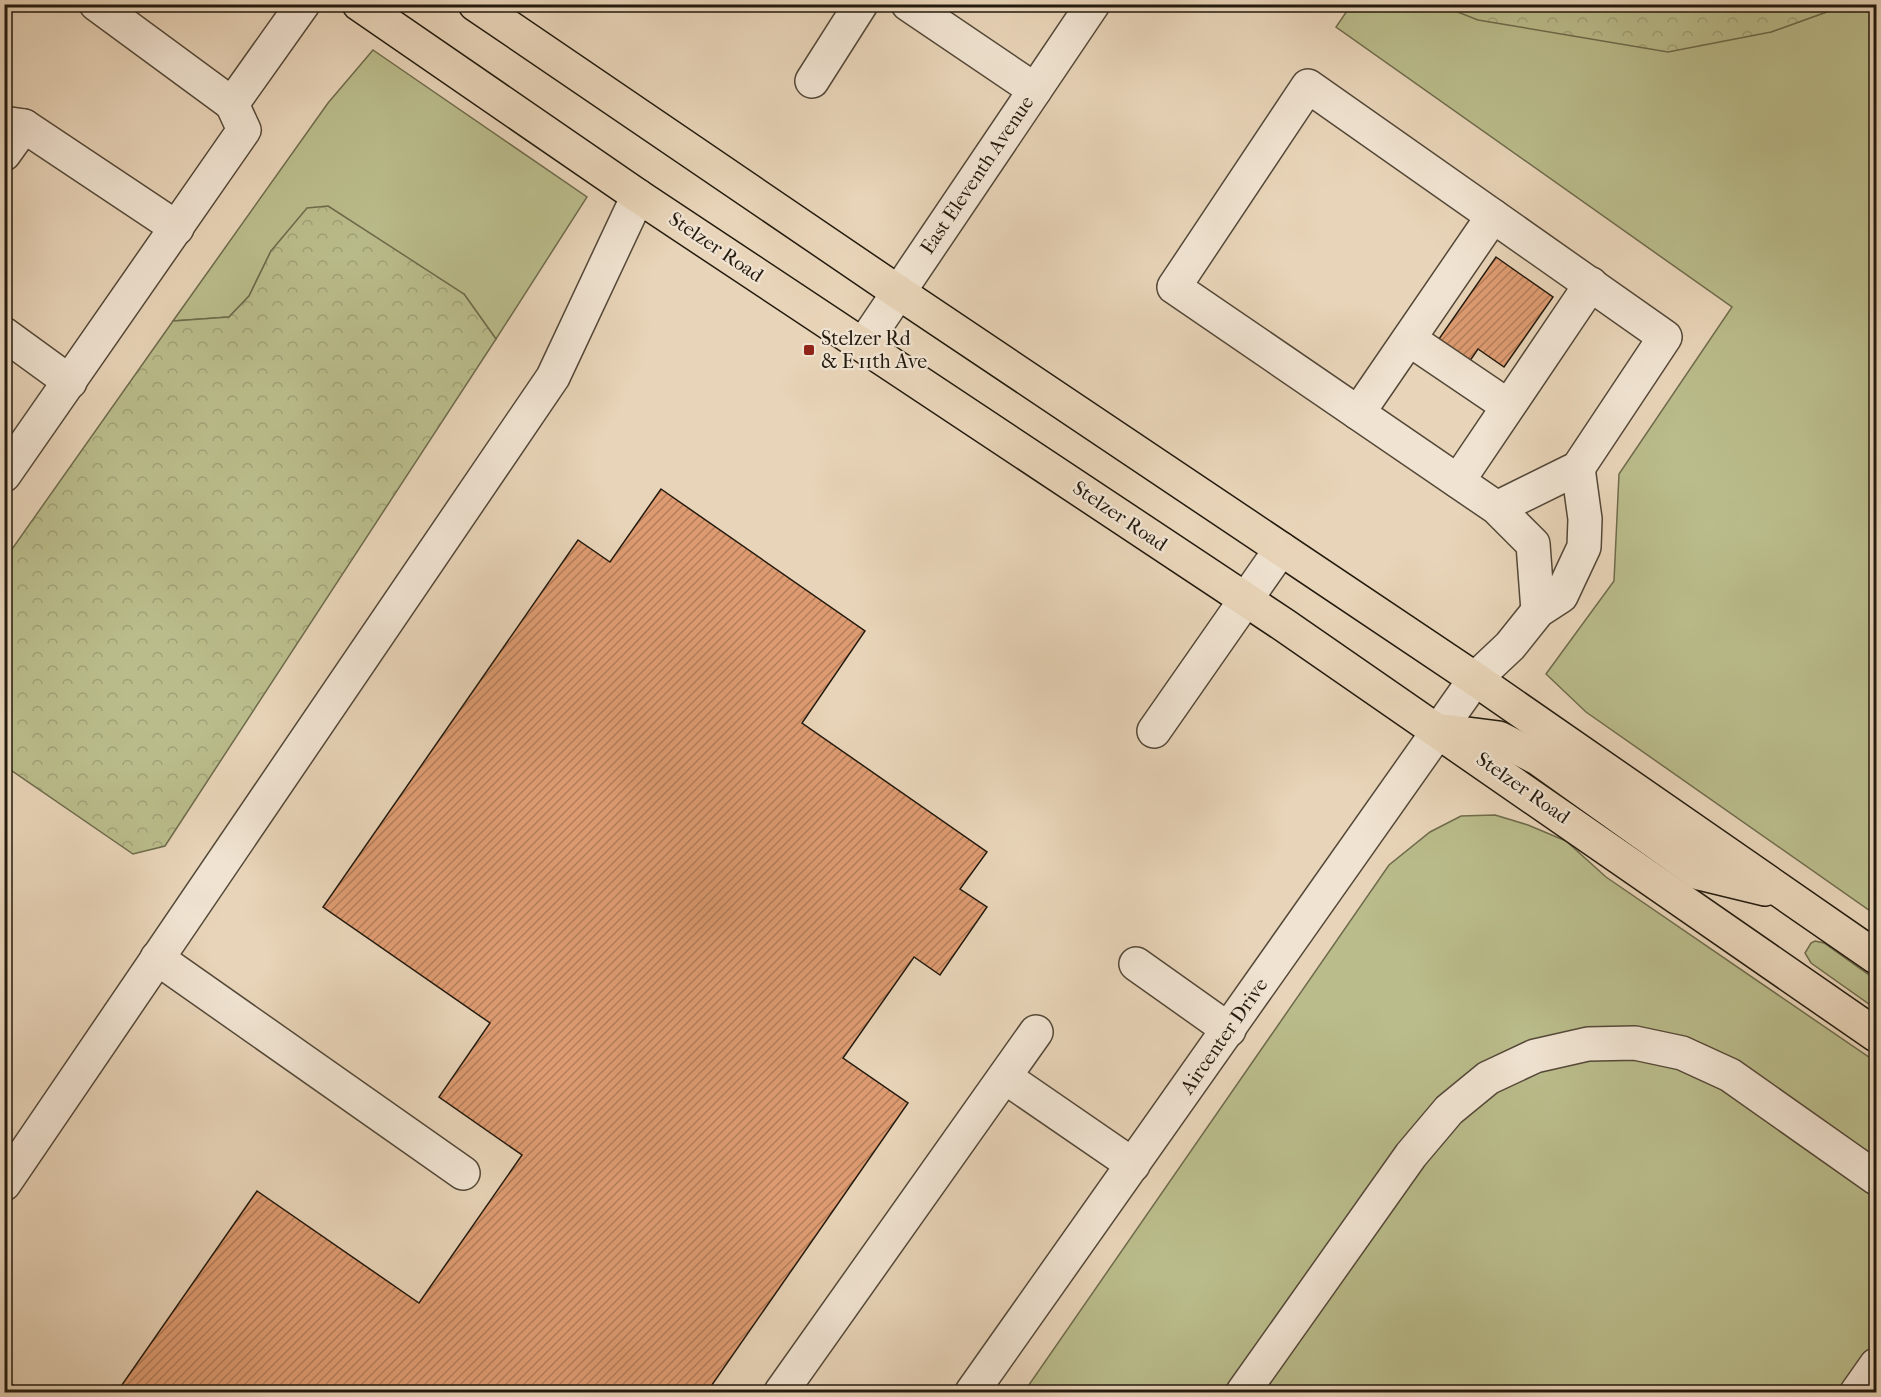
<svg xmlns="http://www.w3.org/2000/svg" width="1881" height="1397" viewBox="0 0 1881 1397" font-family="'IM FELL French Canon',serif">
  <defs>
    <pattern id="forest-crowns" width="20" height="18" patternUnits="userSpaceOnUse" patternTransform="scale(1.5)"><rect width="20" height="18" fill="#babc8b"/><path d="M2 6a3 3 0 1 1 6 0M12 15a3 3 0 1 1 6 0" fill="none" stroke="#a0a177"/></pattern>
    <pattern id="building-hatch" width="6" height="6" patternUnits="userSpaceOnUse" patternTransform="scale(1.5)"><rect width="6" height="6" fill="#de9b71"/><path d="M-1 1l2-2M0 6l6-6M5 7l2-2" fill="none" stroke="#b47e5b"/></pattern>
  </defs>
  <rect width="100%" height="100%" fill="#e8d4b8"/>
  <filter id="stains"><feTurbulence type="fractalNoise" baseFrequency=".00333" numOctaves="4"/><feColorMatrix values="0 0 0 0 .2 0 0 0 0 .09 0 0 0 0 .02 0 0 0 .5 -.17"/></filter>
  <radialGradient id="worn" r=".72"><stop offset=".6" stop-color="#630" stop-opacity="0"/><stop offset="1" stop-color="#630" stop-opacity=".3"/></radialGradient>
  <g fill="#babc8b" stroke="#6e6b4c" stroke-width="1.5">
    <path d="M 1351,5 L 1453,5 L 1455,11 L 1771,32 L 1846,5 L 1876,5 L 1876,915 L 1586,712 L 1546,674 L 1614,581 L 1619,474 L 1732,307 L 1336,27 Z"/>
    <path d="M 373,50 L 587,197 L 496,339 L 464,294 L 271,251 L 249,296 L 229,317 L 173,321 L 328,103 Z"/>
    <path d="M 1495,815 L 1528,825 L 1566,841 L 1606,877 L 1876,1062 L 1876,1392 L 1024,1392 L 1389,865 L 1430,832 L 1461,816 Z"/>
    <path d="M 1815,941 L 1824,943 L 1876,980 L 1876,1009 L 1811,963 L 1805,953 L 1811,943 Z"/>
  </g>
  <g fill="url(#forest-crowns)" stroke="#6e6b4c" stroke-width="1.5">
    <path d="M 1453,5 L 1453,4 L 1846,5 L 1771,32 L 1668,52 L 1478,20 L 1455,11 Z"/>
    <path d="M 328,206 L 464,294 L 496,339 L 165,846 L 133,854 L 5,766 L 5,559 L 173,321 L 229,317 L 249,296 L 271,251 L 307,208 Z"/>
  </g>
  <g fill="url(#building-hatch)" stroke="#231a0e" stroke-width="1.5">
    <path d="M 1496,257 L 1553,297 L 1504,367 L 1478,349 L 1465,368 L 1434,346 Z"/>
    <path d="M 661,489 L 865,631 L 802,723 L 987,852 L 960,889 L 987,907 L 940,975 L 914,957 L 843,1058 L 908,1103 L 707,1392 L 117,1392 L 257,1191 L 419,1303 L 522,1155 L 439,1097 L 490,1023 L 323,907 L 578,540 L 610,562 Z"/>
    <path d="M 4,1379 L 24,1392 L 4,1392 Z"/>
  </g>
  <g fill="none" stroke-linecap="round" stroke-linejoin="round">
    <g stroke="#544838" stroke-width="36">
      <g id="minor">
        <path d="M 96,4 L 232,104 L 303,4"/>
        <path d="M 908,4 L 1035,90"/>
        <path d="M 812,81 L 861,4"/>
        <path d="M 4,123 L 24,126 L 177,228"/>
        <path d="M 4,154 L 24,126"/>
        <path d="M 4,334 L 70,382"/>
        <path d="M 1409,339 L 1508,406"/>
        <path d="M 863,345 L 1093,4"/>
        <path d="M 1358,413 L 1493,216"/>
        <path d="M 4,475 L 244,130 L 232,104"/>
        <path d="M 1458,481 L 1591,284"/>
        <path d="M 1497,508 L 1578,468 L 1665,337 L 1308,86 L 1174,287 L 1497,508 L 1533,544 L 1538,611"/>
        <path d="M 1154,731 L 1281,549"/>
        <path d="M 157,958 L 463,1173"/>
        <path d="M 1136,964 L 1229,1030"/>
        <path d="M 1005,1077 L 1133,1165"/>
        <path d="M 4,1184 L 553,377 L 638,196"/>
        <path d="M 781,1392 L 1036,1032"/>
        <path d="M 972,1392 L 1475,679 L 1510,646 L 1538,611 L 1561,596 L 1584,547 L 1585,519 L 1578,468"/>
        <path d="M 1243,1392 L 1411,1155 L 1449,1110 L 1488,1078 L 1535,1056 L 1588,1044 L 1635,1043 L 1682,1053 L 1730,1075 L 1876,1178"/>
        <path d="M 1857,1392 L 1876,1365"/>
      </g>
    </g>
    <g stroke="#231a0e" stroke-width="36">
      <g id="major">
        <path d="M 359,4 L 638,196 L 1284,625 L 1876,1035"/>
        <path d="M 475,4 L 898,292 L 1475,679 L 1876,957"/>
        <path d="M 1444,731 L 1499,738 L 1539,759 L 1699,873 L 1765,889"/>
      </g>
    </g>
    <use href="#minor" stroke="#f0e3d1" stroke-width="33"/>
    <use href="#major" stroke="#e8d4b8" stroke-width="33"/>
  </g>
  <rect fill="#8f2418" stroke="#f0e3d1" stroke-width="2" x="803" y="344" width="12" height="12" rx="3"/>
  <g text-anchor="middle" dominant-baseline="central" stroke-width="4.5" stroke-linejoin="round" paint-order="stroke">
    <g font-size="20" fill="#231a0e" stroke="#f0e3d1">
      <text transform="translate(977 175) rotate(-56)">East Eleventh Avenue</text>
      <text transform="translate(716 247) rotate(34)">Stelzer Road</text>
      <text transform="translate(1120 516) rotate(34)">Stelzer Road</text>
      <text transform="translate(1523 788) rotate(35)">Stelzer Road</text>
      <text transform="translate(1224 1036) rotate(-55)">Aircenter Drive</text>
    </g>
    <g font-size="20" fill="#231a0e" stroke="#f0e3d1" text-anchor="start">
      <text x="821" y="338">Stelzer Rd<tspan x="821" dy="23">&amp; E 11th Ave</tspan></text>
    </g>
  </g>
  <rect width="1881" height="1397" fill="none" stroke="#e8d4b8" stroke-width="24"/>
  <rect x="6" y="6" width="1869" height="1385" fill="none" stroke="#231a0e" stroke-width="3"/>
  <rect x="12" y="12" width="1857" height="1373" fill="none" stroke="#231a0e" stroke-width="1.5"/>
  <rect width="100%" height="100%" filter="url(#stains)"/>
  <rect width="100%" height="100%" fill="url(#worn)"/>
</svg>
